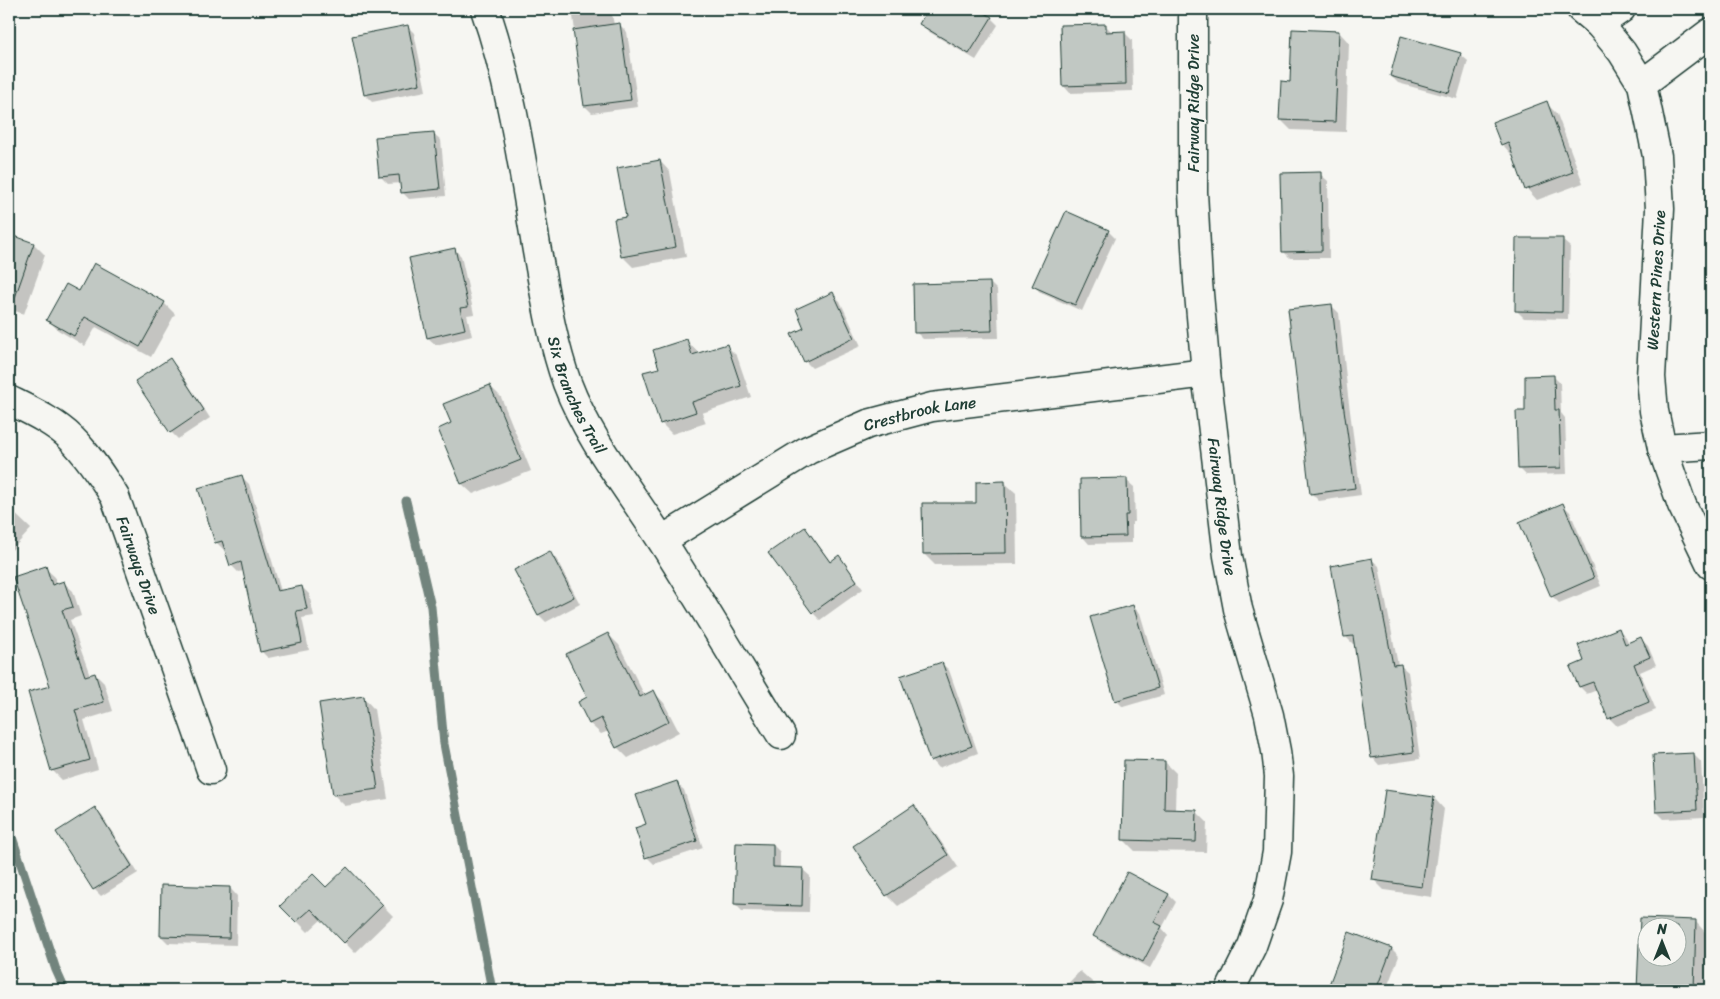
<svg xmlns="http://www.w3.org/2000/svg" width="1720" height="999" viewBox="0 0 1720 999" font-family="Sriracha,sans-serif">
  <rect width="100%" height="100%" fill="#f6f6f2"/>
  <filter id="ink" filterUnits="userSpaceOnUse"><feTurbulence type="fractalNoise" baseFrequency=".02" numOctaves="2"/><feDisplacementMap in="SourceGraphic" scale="10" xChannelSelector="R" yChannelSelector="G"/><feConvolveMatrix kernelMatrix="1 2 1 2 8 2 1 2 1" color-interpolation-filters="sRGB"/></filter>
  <g filter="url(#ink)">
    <g fill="#0003" fill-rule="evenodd">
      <path d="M 570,9 L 611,9 L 614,25 L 620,25 L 627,32 L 638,107 L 592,113 L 585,106 L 572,9 Z"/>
      <path d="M 930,9 L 976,9 L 991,18 L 998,25 L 976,60 L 928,31 L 921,24 Z"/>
      <path d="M 1105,25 L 1113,33 L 1124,32 L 1132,40 L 1133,91 L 1070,93 L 1063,85 Z"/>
      <path d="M 407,26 L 414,33 L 426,91 L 372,102 L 365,95 Z"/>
      <path d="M 1339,32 L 1349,43 L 1346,132 L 1291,130 L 1280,119 L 1291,83 Z"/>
      <path d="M 1460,54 L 1468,61 L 1457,99 L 1398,83 L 1391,76 Z"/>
      <path d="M 1546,103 L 1557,114 L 1583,183 L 1537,200 L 1527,189 L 1514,155 L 1512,155 L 1502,144 Z"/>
      <path d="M 433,133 L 441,140 L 446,196 L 409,199 L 402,192 L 401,183 L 388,184 L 381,177 Z"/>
      <path d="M 660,161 L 670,172 L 686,257 L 633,267 L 622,256 L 627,218 Z"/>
      <path d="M 1320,174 L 1328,181 L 1329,258 L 1290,258 L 1283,251 Z"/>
      <path d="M 1108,231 L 1115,238 L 1082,311 L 1041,293 L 1034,286 Z"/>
      <path d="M 9,235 L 34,244 L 45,255 L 24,314 L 9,309 Z"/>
      <path d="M 1562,240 L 1570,247 L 1568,319 L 1524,318 L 1517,311 Z"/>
      <path d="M 454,249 L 461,256 L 474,314 L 467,315 L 472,336 L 436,345 L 428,338 Z"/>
      <path d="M 990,283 L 997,290 L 999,338 L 923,339 L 916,332 Z"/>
      <path d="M 79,292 L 164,303 L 175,314 L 151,357 L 96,327 L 85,346 L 58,330 L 48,320 Z"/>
      <path d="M 832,294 L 840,301 L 861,346 L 812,368 L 805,361 L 806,328 Z"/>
      <path d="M 1332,306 L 1339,313 L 1348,396 L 1361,495 L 1319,501 L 1312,494 Z"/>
      <path d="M 686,340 L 697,351 L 698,354 L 726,345 L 737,356 L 751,397 L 702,413 L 706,423 L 672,434 L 661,423 L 660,368 Z"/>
      <path d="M 170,360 L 177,367 L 210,418 L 178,439 L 171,432 Z"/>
      <path d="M 1554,377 L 1560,383 L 1561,413 L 1565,418 L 1567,474 L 1526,475 L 1519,468 L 1527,412 Z"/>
      <path d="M 490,386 L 501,397 L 531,471 L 473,494 L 462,484 Z"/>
      <path d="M 242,477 L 249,484 L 281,591 L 302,587 L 309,594 L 314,616 L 302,618 L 309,650 L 268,658 L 261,651 L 244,571 L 238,572 L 231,565 L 226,549 L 224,550 L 217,543 L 200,489 Z"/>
      <path d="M 1126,480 L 1134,487 L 1135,522 L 1132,522 L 1132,543 L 1089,544 L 1082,536 Z"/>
      <path d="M 1005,483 L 1016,493 L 1017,564 L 935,565 L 924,554 L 978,504 Z"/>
      <path d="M 1563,505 L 1570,512 L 1601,586 L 1559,603 L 1552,596 Z"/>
      <path d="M 9,508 L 31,529 L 9,553 Z"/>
      <path d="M 805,529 L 812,536 L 831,562 L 839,557 L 846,564 L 863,589 L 820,620 L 813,613 L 770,554 Z"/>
      <path d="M 550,553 L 557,560 L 580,604 L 546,622 L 539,615 L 516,571 Z"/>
      <path d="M 1371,559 L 1379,566 L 1398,665 L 1400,665 L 1408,672 L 1420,759 L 1379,765 L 1372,757 L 1355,644 L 1353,644 L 1346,637 Z"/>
      <path d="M 45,568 L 55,577 L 57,584 L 63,582 L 73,591 L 81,616 L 70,620 L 90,675 L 95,674 L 104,683 L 113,711 L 84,720 L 98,769 L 62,780 L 52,770 L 51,687 Z"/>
      <path d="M 1132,606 L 1140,613 L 1164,695 L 1123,707 L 1116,700 Z"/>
      <path d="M 1619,630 L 1626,637 L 1629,644 L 1641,639 L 1648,646 L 1656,665 L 1640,672 L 1656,710 L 1617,726 L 1610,719 L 1597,690 L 1587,694 L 1580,687 L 1586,661 Z"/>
      <path d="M 608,634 L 619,645 L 645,696 L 654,692 L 664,703 L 679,732 L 628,758 L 617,747 L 609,731 L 601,734 L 590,724 L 579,703 L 589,698 Z"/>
      <path d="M 941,663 L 949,670 L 978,753 L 938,768 L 931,760 Z"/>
      <path d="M 364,698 L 374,709 L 388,799 L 345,806 L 334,795 Z"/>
      <path d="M 1693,754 L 1701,762 L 1704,817 L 1664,819 L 1657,812 Z"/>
      <path d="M 1165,762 L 1176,773 L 1175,810 L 1196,811 L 1207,822 L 1206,852 L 1135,851 L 1124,840 Z"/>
      <path d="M 676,783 L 684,790 L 703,848 L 654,864 L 647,857 L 647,825 Z"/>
      <path d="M 1434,798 L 1444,809 L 1432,897 L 1384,890 L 1373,879 Z"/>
      <path d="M 914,807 L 925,818 L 958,867 L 898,906 L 887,895 Z"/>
      <path d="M 95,809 L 102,816 L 138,873 L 101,896 L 94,889 Z"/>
      <path d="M 773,845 L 780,852 L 780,869 L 802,869 L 810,876 L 809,912 L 742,911 L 735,904 Z"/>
      <path d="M 347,869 L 393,916 L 355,953 L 322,919 L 308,932 L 282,906 L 326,889 Z"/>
      <path d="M 230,888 L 237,896 L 236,945 L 168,943 L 161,936 Z"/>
      <path d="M 1169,895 L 1176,902 L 1162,928 L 1168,935 L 1150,968 L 1102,943 L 1095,936 Z"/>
      <path d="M 1641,920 L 1696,922 L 1706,933 L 1705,990 L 1638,989 ZM 1648,926 L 1678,926 L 1678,956 L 1648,956 Z"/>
      <path d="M 1350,934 L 1392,949 L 1399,956 L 1386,990 L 1328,990 Z"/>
      <path d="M 1080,971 L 1101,990 L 1062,990 Z"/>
    </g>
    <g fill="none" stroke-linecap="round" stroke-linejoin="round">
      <g stroke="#72847d" stroke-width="9">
        <path d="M 406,501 L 431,607 L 444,744 L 492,990"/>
        <path d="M 9,828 L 56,970 L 65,990"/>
      </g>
    </g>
    <g fill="#c1c8c3" stroke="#1f3d34" fill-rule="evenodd">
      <path d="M 928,9 L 978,9 L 992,17 L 969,54 L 919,24 Z"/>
      <path d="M 620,23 L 631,100 L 584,106 L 573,30 Z"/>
      <path d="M 1106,24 L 1106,32 L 1125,31 L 1126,84 L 1062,86 L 1060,25 Z"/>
      <path d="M 408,25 L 420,84 L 364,95 L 352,36 Z"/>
      <path d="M 1292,29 L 1339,31 L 1335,122 L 1279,120 L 1281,81 L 1290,82 Z"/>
      <path d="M 1401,36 L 1461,53 L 1449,93 L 1390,76 Z"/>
      <path d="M 1547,101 L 1573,172 L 1525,190 L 1508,142 L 1501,145 L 1492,122 Z"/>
      <path d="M 434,132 L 440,189 L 401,193 L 399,175 L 379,177 L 375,137 Z"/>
      <path d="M 660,160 L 676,247 L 621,257 L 614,219 L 626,217 L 617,168 Z"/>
      <path d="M 1321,172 L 1322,251 L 1282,252 L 1280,173 Z"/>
      <path d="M 1066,211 L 1109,230 L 1075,305 L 1032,286 Z"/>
      <path d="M 9,234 L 34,243 L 12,306 L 9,305 Z"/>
      <path d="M 1516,238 L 1563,238 L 1562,312 L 1515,311 Z"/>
      <path d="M 455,248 L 468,307 L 460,308 L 465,329 L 427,338 L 409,258 Z"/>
      <path d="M 94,263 L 165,302 L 140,347 L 85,317 L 74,336 L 46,320 L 66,284 L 79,291 Z"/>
      <path d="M 990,282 L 992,331 L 914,333 L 913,284 Z"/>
      <path d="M 833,292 L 854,338 L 804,362 L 791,334 L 804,328 L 796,309 Z"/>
      <path d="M 1332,304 L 1341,388 L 1355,488 L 1310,494 L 1288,309 Z"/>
      <path d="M 687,339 L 692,355 L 727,344 L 741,386 L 692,402 L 696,412 L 660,424 L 643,372 L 659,368 L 653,350 Z"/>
      <path d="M 170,358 L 204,410 L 170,433 L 135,381 Z"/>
      <path d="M 1554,375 L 1555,410 L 1559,410 L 1561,468 L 1518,469 L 1516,411 L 1525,411 L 1525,376 Z"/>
      <path d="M 490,385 L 521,460 L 461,484 L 438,429 L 451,423 L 443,404 Z"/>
      <path d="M 242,475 L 277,591 L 302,586 L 307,609 L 296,611 L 302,643 L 260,652 L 241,562 L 230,566 L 222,541 L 215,543 L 198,488 Z"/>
      <path d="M 1127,478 L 1128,515 L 1125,515 L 1126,536 L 1081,537 L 1080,479 Z"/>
      <path d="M 1005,481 L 1006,553 L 923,554 L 922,503 L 976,503 L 976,482 Z"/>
      <path d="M 1563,503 L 1594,578 L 1551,597 L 1519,522 Z"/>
      <path d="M 805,527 L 830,562 L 839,555 L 857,581 L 812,613 L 768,553 Z"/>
      <path d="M 550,551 L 574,597 L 538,615 L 514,570 Z"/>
      <path d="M 1372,558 L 1393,665 L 1401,664 L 1414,752 L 1371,758 L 1353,636 L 1344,637 L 1331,566 Z"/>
      <path d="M 46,566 L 52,585 L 64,581 L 73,607 L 62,610 L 85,676 L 95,673 L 104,702 L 75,710 L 90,760 L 51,771 L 28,692 L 50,686 L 13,577 Z"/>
      <path d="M 1133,605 L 1158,688 L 1115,701 L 1090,617 Z"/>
      <path d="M 1619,628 L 1625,644 L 1641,637 L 1650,657 L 1634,664 L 1649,702 L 1608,719 L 1593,682 L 1579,687 L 1570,667 L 1584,661 L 1578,645 Z"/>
      <path d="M 608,633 L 640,697 L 654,690 L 669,721 L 616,748 L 601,718 L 589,724 L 578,702 L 587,697 L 566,654 Z"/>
      <path d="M 942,662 L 972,746 L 930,761 L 900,676 Z"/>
      <path d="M 364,696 L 378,789 L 333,795 L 319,703 Z"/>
      <path d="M 1694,753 L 1697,810 L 1656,812 L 1653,755 Z"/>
      <path d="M 1124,760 L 1165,761 L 1164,809 L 1197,810 L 1196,842 L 1122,840 Z"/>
      <path d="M 677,781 L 697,841 L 645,858 L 635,828 L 646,824 L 636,795 Z"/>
      <path d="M 1385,790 L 1434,797 L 1422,887 L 1372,880 Z"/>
      <path d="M 914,805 L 948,855 L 886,896 L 853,846 Z"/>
      <path d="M 95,807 L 132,866 L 93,890 L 56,832 Z"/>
      <path d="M 736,843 L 773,844 L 773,867 L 803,868 L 802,906 L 734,904 Z"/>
      <path d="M 347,867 L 383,905 L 344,943 L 311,909 L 296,922 L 280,906 L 313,874 L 326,887 Z"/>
      <path d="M 1127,872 L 1169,894 L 1154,922 L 1162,926 L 1143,962 L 1093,936 Z"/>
      <path d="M 161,885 L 230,887 L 229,938 L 160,936 Z"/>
      <path d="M 1640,918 L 1696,920 L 1694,990 L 1637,990 ZM 1648,926 L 1678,926 L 1678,956 L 1648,956 Z"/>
      <path d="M 1349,932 L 1392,948 L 1376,990 L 1327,990 Z"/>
    </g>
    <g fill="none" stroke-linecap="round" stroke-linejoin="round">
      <g stroke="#1f3d34" stroke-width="31">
        <g id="minor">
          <path id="s1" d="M 485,9 C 512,86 523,170 537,251 C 545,295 552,341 567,383 C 589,441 629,489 662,541 C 703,605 741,670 781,735"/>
          <path id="s2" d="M 1193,9 L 1193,192 L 1198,282 L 1206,373 L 1228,556 L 1238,609 L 1269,715 L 1276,751 L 1279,776 L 1277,852 L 1268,900 L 1252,946 L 1230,990"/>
          <path d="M 1581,9 L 1599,24 L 1622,52 L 1642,84 L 1657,156 L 1660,209 L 1651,377 L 1654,411 L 1662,448 L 1682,505 L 1711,565"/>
          <path d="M 1599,24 L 1621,9"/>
          <path d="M 1642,84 L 1711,32"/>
          <path id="s3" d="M 9,400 C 29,410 55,422 71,438 C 89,456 102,476 115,497 L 211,770"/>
          <path d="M 1662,448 L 1711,445"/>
          <path id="s4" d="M 662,540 L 808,450 L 868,424 L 932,407 L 1206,373"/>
        </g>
      </g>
      <use href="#minor" stroke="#f6f6f2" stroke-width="28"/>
    </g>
  </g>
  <g text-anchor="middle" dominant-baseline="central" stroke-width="4" stroke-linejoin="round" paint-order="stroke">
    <g font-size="16" fill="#1f3d34" stroke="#f6f6f2">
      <text transform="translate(1193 103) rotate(-90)">Fairway Ridge Drive</text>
      <text transform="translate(1656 280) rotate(-87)">Western Pines Drive</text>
      <text stroke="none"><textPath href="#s1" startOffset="398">Six Branches Trail</textPath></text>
      <text stroke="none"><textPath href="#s4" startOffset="290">Crestbrook Lane</textPath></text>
      <text stroke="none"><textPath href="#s2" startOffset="499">Fairway Ridge Drive</textPath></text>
      <text stroke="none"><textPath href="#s3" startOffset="219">Fairways Drive</textPath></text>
    </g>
  </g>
  <rect width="1720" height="999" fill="none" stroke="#f6f6f2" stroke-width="30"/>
  <rect x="15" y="15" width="1690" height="969" fill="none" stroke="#1f3d34" stroke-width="2" filter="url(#ink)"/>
  <g transform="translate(1662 942)"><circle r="24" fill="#f6f6f2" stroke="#a0aca6"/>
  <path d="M0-4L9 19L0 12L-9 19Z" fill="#1f3d34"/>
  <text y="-8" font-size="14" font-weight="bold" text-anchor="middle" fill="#1f3d34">N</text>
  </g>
</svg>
